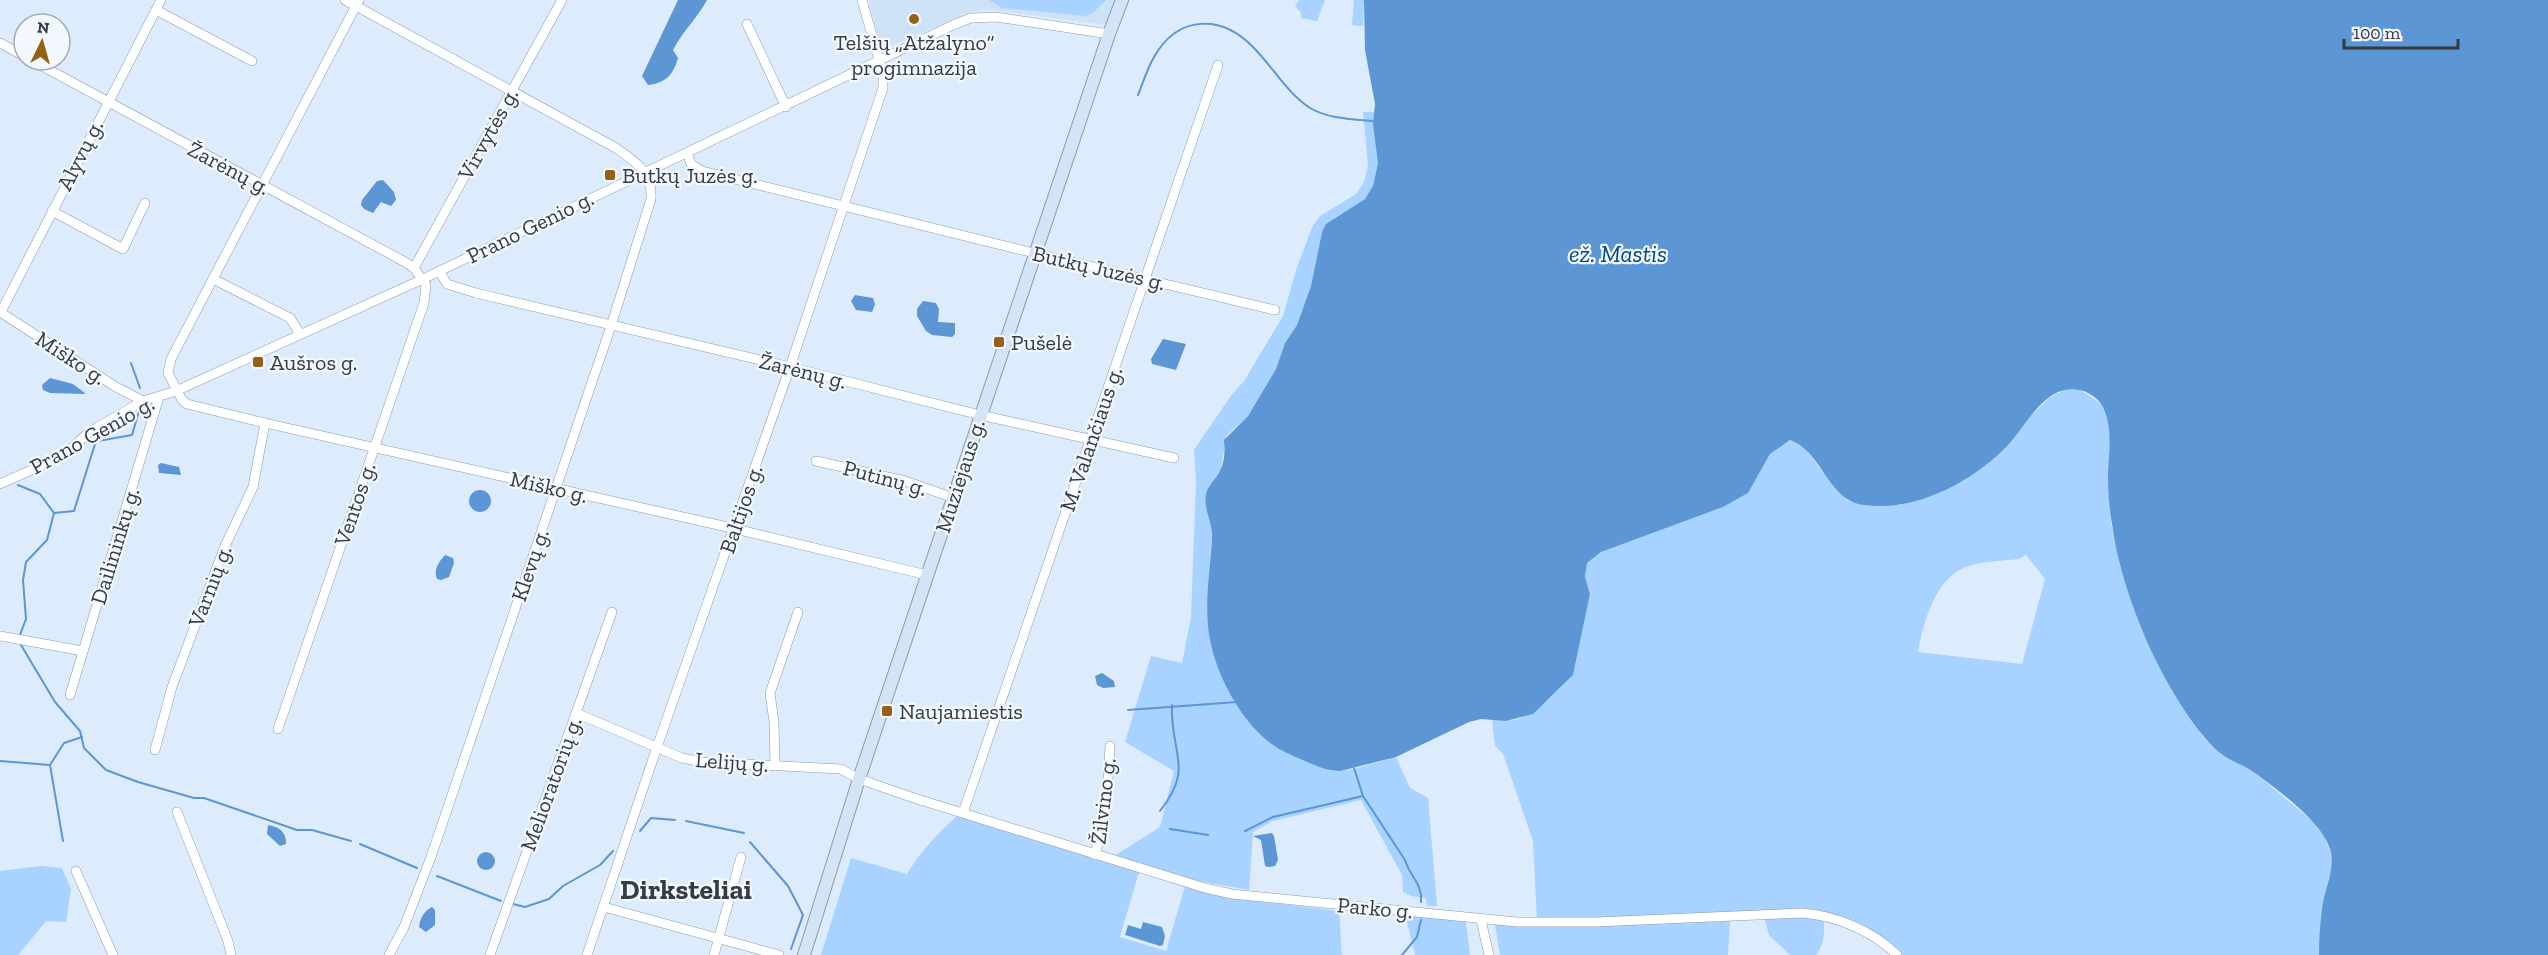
<svg xmlns="http://www.w3.org/2000/svg" width="2548" height="955" viewBox="0 0 2548 955" font-family="'Zilla Slab',serif">
  <rect width="100%" height="100%" fill="#ddecfc"/>
  <path fill="#cde1f7" d="M 869,0 L 1117,0 L 1107,25 L 985,9 L 970,12 L 881,50 Z"/>
  <g fill="#a8d2ff" fill-rule="evenodd">
    <path d="M 989,0 L 1106,0 L 1094,12 L 1086,16 L 1002,8 Z"/>
    <path d="M 1299,0 L 1325,0 L 1317,21 L 1301,18 L 1301,13 L 1295,6 Z"/>
    <path d="M 1354,0 L 1364,0 L 1363,26 L 1352,25 Z"/>
    <path d="M 1363,112 L 1375,112 L 1378,163 L 1373,187 L 1365,199 L 1335,218 L 1322,232 L 1311,286 L 1297,325 L 1285,343 L 1276,369 L 1248,416 L 1226,436 L 1221,470 L 1206,493 L 1212,527 L 1207,615 L 1210,641 L 1222,677 L 1255,729 L 1292,755 L 1331,771 L 1354,769 L 1396,757 L 1410,788 L 1428,798 L 1437,906 L 1427,906 L 1426,898 L 1411,896 L 1403,892 L 1402,875 L 1361,800 L 1273,821 L 1253,832 L 1249,890 L 1187,879 L 1114,856 L 1160,827 L 1174,771 L 1125,742 L 1151,656 L 1182,663 L 1191,617 L 1196,482 L 1194,450 L 1230,397 L 1244,381 L 1283,316 L 1297,267 L 1313,225 L 1320,216 L 1356,194 L 1364,182 L 1368,166 Z"/>
    <path d="M 2066,389 L 2080,390 L 2103,405 L 2111,430 L 2108,474 L 2111,523 L 2121,568 L 2145,637 L 2167,680 L 2204,738 L 2221,754 L 2254,772 L 2311,820 L 2323,835 L 2330,850 L 2332,864 L 2322,909 L 2319,955 L 1902,955 C 1893,934 1827,912 1805,908 L 1717,914 L 1537,920 L 1533,841 L 1503,754 L 1495,746 L 1492,719 L 1507,721 L 1519,719 L 1546,702 L 1573,675 L 1590,594 L 1585,577 L 1587,563 L 1601,552 L 1723,507 L 1748,493 L 1770,454 L 1790,440 L 1802,444 L 1820,469 L 1847,500 L 1863,505 L 1901,505 L 2034,413 L 2049,398 ZM 2026,555 L 2045,579 L 2022,664 L 1918,652 C 1923,624 1934,582 1963,568 C 1979,561 2002,561 2019,559 Z"/>
    <path d="M 957,816 L 1139,872 L 1120,937 L 1166,951 L 1185,886 L 1232,898 L 1339,911 L 1342,955 L 821,955 L 851,858 L 907,874 C 920,852 937,834 957,816 Z"/>
    <path d="M 41,866 L 62,868 L 71,889 L 66,922 L 46,921 L 18,955 L 0,955 L 0,871 Z"/>
    <path d="M 1405,914 L 1466,922 L 1470,955 L 1415,955 Z"/>
    <path d="M 1791,915 L 1824,919 C 1824,933 1825,944 1816,955 L 1790,955 L 1769,935 L 1764,917 Z"/>
    <path d="M 1730,921 L 1728,955 L 1500,955 L 1495,925 Z"/>
  </g>
  <g fill="#5c96d4">
    <path d="M 678,0 L 707,0 C 697,19 683,30 673,50 L 678,58 C 673,75 666,83 648,85 L 642,76 Z"/>
    <path d="M 1364,0 L 2548,0 L 2548,955 L 2319,955 C 2319,940 2320,924 2322,909 C 2324,890 2336,868 2330,849 C 2321,821 2278,790 2255,773 C 2244,765 2230,761 2220,753 C 2192,730 2159,670 2145,637 C 2130,601 2117,562 2112,524 C 2109,508 2108,489 2108,473 C 2109,450 2113,429 2103,407 C 2100,400 2088,391 2079,390 C 2044,382 2024,431 2003,450 C 1968,484 1914,512 1864,505 C 1828,501 1822,451 1790,440 L 1770,454 L 1748,493 L 1723,507 L 1601,552 L 1587,563 L 1585,577 L 1590,594 L 1573,675 L 1533,714 L 1506,721 L 1481,719 L 1469,722 L 1396,757 L 1340,771 C 1327,771 1317,766 1305,761 C 1293,756 1279,750 1269,742 C 1240,719 1217,676 1210,640 C 1203,606 1211,569 1212,535 C 1212,522 1203,507 1206,494 C 1208,485 1216,479 1220,471 C 1225,462 1225,449 1224,440 L 1248,416 L 1276,369 L 1285,343 L 1297,325 L 1311,286 L 1322,232 L 1326,224 L 1365,199 L 1373,186 L 1378,163 L 1373,124 L 1375,104 L 1365,50 Z"/>
    <path d="M 383,180 L 394,192 L 396,200 L 391,206 L 381,202 L 373,213 L 364,209 L 361,205 L 362,200 L 377,181 Z"/>
    <path d="M 855,295 L 873,298 L 875,304 L 872,312 L 856,310 L 851,301 Z"/>
    <path d="M 923,301 L 936,303 L 939,309 L 938,322 L 955,323 L 955,334 L 952,337 L 932,335 L 926,331 L 917,316 L 917,309 Z"/>
    <path d="M 1163,339 L 1186,344 L 1176,370 L 1152,364 L 1151,359 Z"/>
    <path d="M 50,378 L 73,384 L 86,394 L 50,393 L 43,390 L 42,385 Z"/>
    <path d="M 161,463 L 179,467 L 181,475 L 159,473 L 158,465 Z"/>
    <circle cx="480" cy="501" r="11"/>
    <path d="M 445,555 L 453,558 L 454,563 L 449,577 L 441,580 L 437,579 C 433,569 439,562 445,555 Z"/>
    <path d="M 1102,673 L 1114,681 L 1115,687 L 1103,688 L 1097,685 L 1095,676 Z"/>
    <path d="M 268,825 C 280,827 286,832 286,844 L 280,846 L 267,834 Z"/>
    <path d="M 1272,833 L 1274,836 L 1278,860 L 1275,866 L 1268,867 L 1265,866 L 1261,840 L 1253,836 Z"/>
    <circle cx="486" cy="861" r="9"/>
    <path d="M 432,907 L 435,910 L 435,925 L 426,932 L 419,927 C 420,918 424,911 432,907 Z"/>
    <path d="M 1143,922 L 1162,927 L 1165,936 L 1163,945 L 1160,946 L 1125,935 L 1128,925 L 1141,929 Z"/>
  </g>
  <g fill="none" stroke-linecap="round" stroke-linejoin="round">
    <g stroke="#5c96d4" stroke-width="2">
      <path d="M 1138,95 C 1143,83 1147,69 1154,57 C 1178,15 1221,14 1253,47 C 1273,67 1286,92 1310,108 C 1329,119 1352,119 1373,121"/>
      <path d="M 131,363 L 140,388"/>
      <path d="M 18,485 L 40,494 L 54,513 L 47,540 L 26,562 L 23,580 L 26,619 L 20,635"/>
      <path d="M 54,513 L 74,511 L 95,444 L 98,441 L 132,435 L 139,411"/>
      <path d="M 21,645 L 55,702 L 80,731 L 84,748 L 106,770 L 138,782 L 194,798 L 204,798 L 297,830 L 312,830 L 351,841"/>
      <path d="M 1128,710 L 1237,702"/>
      <path d="M 0,761 L 50,765 L 64,743 L 82,737"/>
      <path d="M 50,765 L 63,841"/>
      <path d="M 1354,768 L 1363,796 L 1405,860 C 1410,877 1423,884 1421,902"/>
      <path d="M 1160,811 C 1195,767 1170,754 1172,705"/>
      <path d="M 686,821 L 744,833"/>
      <path d="M 1170,829 L 1208,835"/>
      <path d="M 640,831 L 651,818 L 675,820"/>
      <path d="M 1245,831 L 1273,817 L 1363,796"/>
      <path d="M 750,842 L 788,886 L 803,915 L 791,949"/>
      <path d="M 360,844 L 417,868"/>
      <path d="M 437,876 L 501,901"/>
      <path d="M 513,904 L 525,907 L 549,899 L 563,886 L 600,865 L 613,851"/>
      <path d="M 1402,955 L 1417,937 L 1421,920"/>
    </g>
    <g stroke="#8c99a8" stroke-width="10">
      <g id="minor">
        <path d="M 345,0 L 616,148 C 635,161 653,173 651,199 L 611,326 L 431,857 L 404,927 L 389,955"/>
        <path d="M 359,0 L 171,359 L 168,373 L 182,400 L 187,404 L 265,423 L 723,526 L 927,575"/>
        <path d="M 156,10 L 252,61"/>
        <path d="M 747,24 L 786,107"/>
        <path d="M 0,43 L 24,56"/>
        <path d="M 31,60 L 405,262 L 414,268 L 426,285 L 424,303 L 278,729"/>
        <path d="M 687,153 L 691,164 L 702,171 L 1034,253 L 1275,310"/>
        <path d="M 52,211 L 123,249 L 145,203"/>
        <path d="M 414,268 L 562,0"/>
        <path d="M 439,271 L 447,284 L 476,293 L 790,367 L 980,415 L 1174,458"/>
        <path d="M 213,279 L 290,318 L 300,334"/>
        <path d="M 0,312 L 116,387 L 143,401"/>
        <path d="M 1,312 L 161,0"/>
        <path d="M 816,461 L 905,481 L 954,498"/>
        <path d="M 0,484 L 63,456 L 88,433 L 143,401 L 176,391 L 423,279 L 953,25 L 971,18 L 996,17 L 1109,34"/>
        <path d="M 0,636 L 83,651"/>
        <path d="M 70,695 L 159,397"/>
        <path d="M 576,713 L 682,758 L 703,762 L 841,769 L 859,779 L 914,798 L 1205,888 L 1232,894 L 1517,922 L 1596,922 L 1803,913 C 1837,916 1873,931 1897,955"/>
        <path d="M 155,750 L 172,687 L 225,546 L 253,487 L 265,423"/>
        <path d="M 775,766 L 774,722 L 770,693 L 798,612"/>
        <path d="M 177,812 L 228,941 L 231,955"/>
        <path d="M 963,813 L 1218,65"/>
        <path d="M 1095,855 L 1106,813 L 1110,746"/>
        <path d="M 76,871 L 113,955"/>
        <path d="M 604,907 L 779,955"/>
        <path d="M 1481,920 L 1489,955"/>
        <path d="M 490,955 L 612,612"/>
        <path d="M 587,955 L 657,747 L 790,367 L 883,88 L 883,74 L 862,0"/>
        <path d="M 714,955 L 741,857"/>
      </g>
    </g>
    <g stroke="#8c99a8" stroke-width="14">
      <path id="secondary" d="M 804,955 L 859,779 L 1109,34 L 1122,0"/>
    </g>
    <use href="#minor" stroke="#fff" stroke-width="9"/>
    <use href="#secondary" stroke="#d4e4f6" stroke-width="12"/>
  </g>
  <g fill="#956215" stroke="#f2f8fe" stroke-width="2">
    <circle cx="914" cy="19" r="6"/>
    <rect x="604" y="169" width="12" height="12" rx="3"/>
    <rect x="993" y="336" width="12" height="12" rx="3"/>
    <rect x="252" y="356" width="12" height="12" rx="3"/>
    <rect x="881" y="705" width="12" height="12" rx="3"/>
  </g>
  <g text-anchor="middle" dominant-baseline="central" stroke-width="4.5" stroke-linejoin="round" paint-order="stroke">
    <g font-size="22" fill="#353b41" stroke="#f2f8fe" text-anchor="start">
      <text x="914" y="42" text-anchor="middle">Telšių „Atžalyno“<tspan x="914" dy="25">progimnazija</tspan></text>
      <text x="622" y="175">Butkų Juzės g.</text>
      <text x="1011" y="342">Pušelė</text>
      <text x="270" y="362">Aušros g.</text>
      <text x="899" y="711">Naujamiestis</text>
    </g>
    <g font-size="22" fill="#353b41" stroke="#f2f8fe">
      <text transform="translate(488 134) rotate(-61)">Virvytės g.</text>
      <text transform="translate(80 155) rotate(-63)">Alyvų g.</text>
      <text transform="translate(229 168) rotate(28)">Žarėnų g.</text>
      <text transform="translate(530 227) rotate(-26)">Prano Genio g.</text>
      <text transform="translate(1099 268) rotate(13)">Butkų Juzės g.</text>
      <text transform="translate(71 358) rotate(33)">Miško g.</text>
      <text transform="translate(803 371) rotate(14)">Žarėnų g.</text>
      <text transform="translate(92 435) rotate(-29)">Prano Genio g.</text>
      <text transform="translate(1091 439) rotate(-71)">M. Valančiaus g.</text>
      <text transform="translate(960 476) rotate(-72)">Muziejaus g.</text>
      <text transform="translate(885 478) rotate(15)">Putinų g.</text>
      <text transform="translate(549 487) rotate(13)">Miško g.</text>
      <text transform="translate(355 504) rotate(-71)">Ventos g.</text>
      <text transform="translate(741 509) rotate(-71)">Baltijos g.</text>
      <text transform="translate(115 546) rotate(-73)">Dailininkų g.</text>
      <text transform="translate(530 565) rotate(-71)">Klevų g.</text>
      <text transform="translate(210 586) rotate(-69)">Varnių g.</text>
      <text transform="translate(732 762) rotate(4)">Lelijų g.</text>
      <text transform="translate(551 784) rotate(-70)">Melioratorių g.</text>
      <text transform="translate(1103 801) rotate(-83)">Žilvino g.</text>
      <text transform="translate(1375 908) rotate(5)">Parko g.</text>
    </g>
    <g font-size="24" font-style="italic" fill="#054982" stroke="#f2f8fe">
      <text x="1618" y="253">ež. Mastis</text>
    </g>
    <g font-size="28" font-weight="bold" fill="#353b41" stroke="#f2f8fe">
      <text x="686" y="889">Dirksteliai</text>
    </g>
  </g>
  <g transform="translate(42 42) rotate(5)"><circle r="28" fill="#f2f8fe" stroke="#a6acb2" stroke-width="1.5"/>
  <path d="M0-4.5L10 22L0 15L-10 22Z" fill="#956215"/>
  <text y="-9" font-size="16" font-weight="bold" text-anchor="middle" fill="#353b41">N</text>
  </g>
  <path d="M2344 39v9h114v-9" fill="none" stroke="#353b41" stroke-width="3"/>
  <text x="2353" y="39" font-size="18" fill="#353b41" stroke="#f2f8fe" stroke-width="4.5" paint-order="stroke">100 m</text>
</svg>
